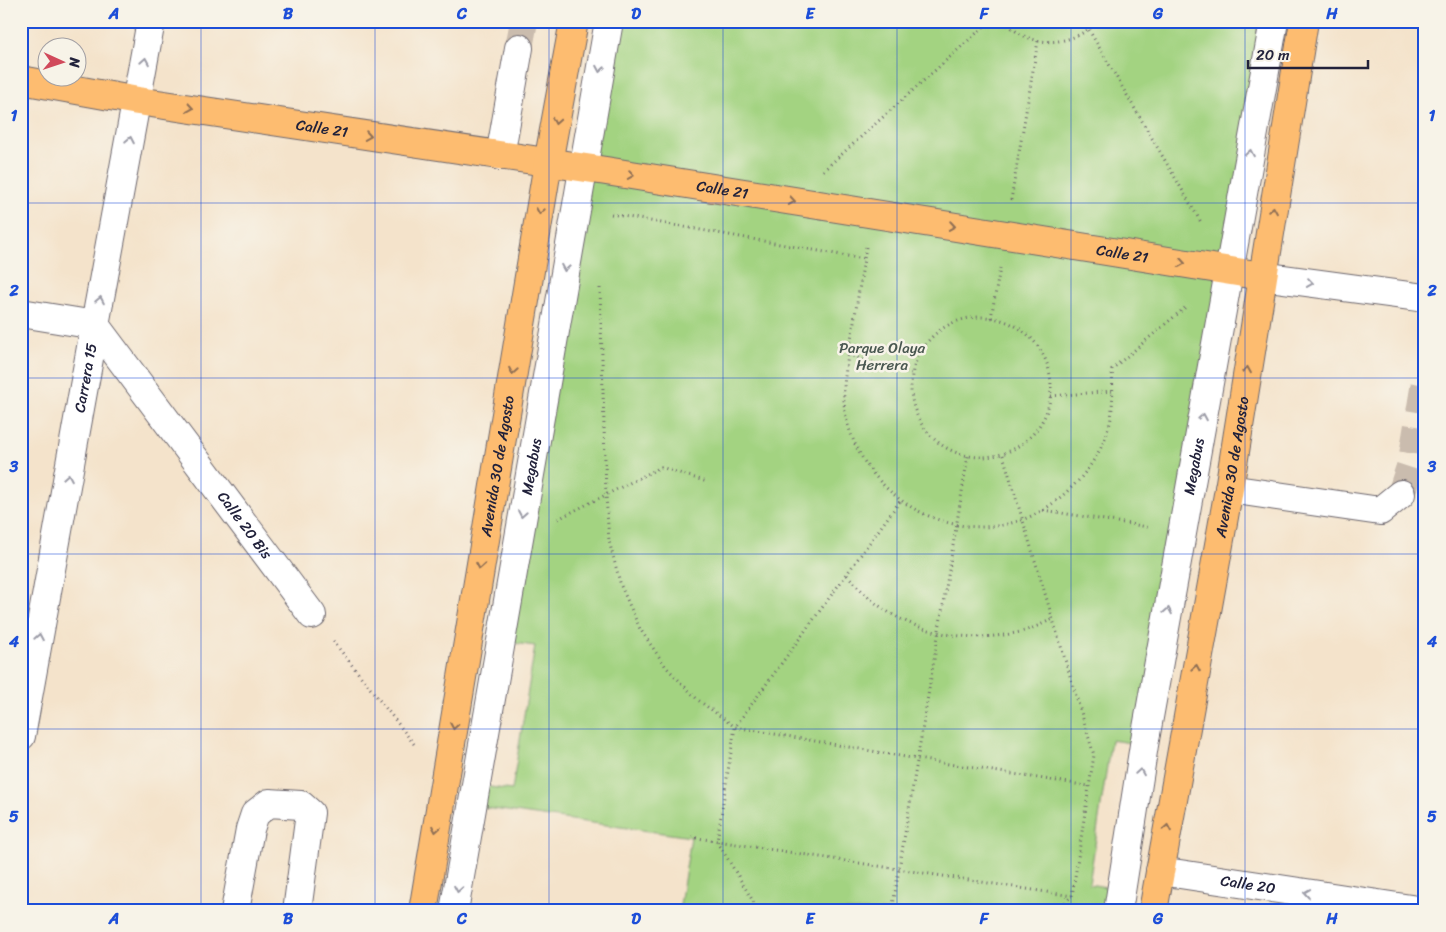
<svg xmlns="http://www.w3.org/2000/svg" width="1446" height="932" viewBox="0 0 1446 932" font-family="Sriracha,sans-serif">
  <rect width="100%" height="100%" fill="#f7f3e8"/>
  <filter id="ink" filterUnits="userSpaceOnUse"><feTurbulence type="fractalNoise" baseFrequency=".02" numOctaves="2"/><feDisplacementMap in="SourceGraphic" scale="10" xChannelSelector="R" yChannelSelector="G"/><feConvolveMatrix kernelMatrix="1 2 1 2 8 2 1 2 1" color-interpolation-filters="sRGB"/></filter>
  <filter id="wash" filterUnits="userSpaceOnUse"><feTurbulence type="fractalNoise" baseFrequency=".0096" numOctaves="4" result="noise"/><feDisplacementMap in="SourceGraphic" scale="20" xChannelSelector="R" yChannelSelector="G"/><feGaussianBlur stdDeviation="1.12" result="paint"/><feColorMatrix in="noise" values="0 0 0 0 0 0 0 0 0 0 0 0 0 0 0 0 0 1.4 0 .05"/><feComposite in="paint" operator="in"/></filter>
  <g filter="url(#wash)">
    <rect width="100%" height="100%" fill="#f4e3cb"/>
    <path fill="#a3d381" stroke="#627a5e" d="M 609,21 L 1274,21 L 1144,745 L 1111,740 L 1089,884 L 1122,890 L 1118,911 L 679,911 L 691,837 L 472,806 L 476,785 L 512,790 L 535,646 L 500,641 Z"/>
  </g>
  <g filter="url(#ink)">
    <g fill="none" stroke-linecap="round" stroke-linejoin="round">
      <g stroke="#cabcae" stroke-width="28" stroke-dasharray="28 14" stroke-linecap="butt">
        <path d="M 519,48 L 524,21"/>
        <path d="M 1401,494 L 1412,461 L 1425,383"/>
      </g>
      <g stroke="#6c666d" stroke-width="30">
        <g id="minor">
          <path d="M 500,156 L 519,48"/>
          <path d="M 1262,276 L 1425,298"/>
          <path id="s1" d="M 21,313 L 95,325 L 312,615"/>
          <path d="M 1229,489 L 1380,511 L 1401,494"/>
          <path id="s2" d="M 21,736 L 95,325 L 151,21"/>
          <path id="s3" d="M 1160,871 L 1424,911"/>
          <path d="M 235,911 L 250,829 L 255,814 L 269,803 L 301,805 L 310,813 L 297,911"/>
          <path id="s4" d="M 454,911 L 609,21"/>
          <path id="s5" d="M 1118,911 L 1144,745 L 1274,21"/>
        </g>
      </g>
      <g stroke="#6c666d" stroke-width="30">
        <g id="major">
          <path id="s6" d="M 21,80 L 138,101 L 606,171 L 1262,276"/>
          <path id="s7" d="M 423,911 L 548,163 L 574,21"/>
          <path id="s8" d="M 1153,911 L 1229,489 L 1304,21"/>
        </g>
      </g>
      <g stroke="#6c666d" stroke-width="3" stroke-dasharray="1 4" stroke-linecap="butt">
        <path d="M 1004,21 C 1031,50 1071,47 1099,21"/>
        <path d="M 1089,30 L 1202,224"/>
        <path d="M 823,171 L 990,21"/>
        <path d="M 1011,200 L 1038,41"/>
        <path d="M 611,214 L 864,259"/>
        <path d="M 866,247 C 861,276 857,305 852,333 C 848,359 841,385 845,412 C 861,500 962,557 1043,510 C 1056,502 1067,492 1078,481 C 1093,464 1107,441 1111,418 C 1113,402 1113,386 1112,369 L 1187,306"/>
        <path d="M 600,288 L 606,495 L 609,541 L 621,586 L 640,629 L 666,667 L 698,700 L 735,727 L 917,759 L 1089,786"/>
        <circle cx="981" cy="387" r="70"/>
        <path d="M 991,318 L 1000,268"/>
        <path d="M 848,355 L 911,373"/>
        <path d="M 1051,396 L 1113,391"/>
        <path d="M 1003,455 L 1094,755 L 1072,896 L 1056,911"/>
        <path d="M 1043,510 L 1148,527"/>
        <path d="M 558,519 L 661,467 L 707,482"/>
        <path d="M 847,575 C 853,581 859,588 865,594 C 907,634 970,645 1024,631 C 1034,628 1044,623 1053,619"/>
        <path d="M 333,641 L 414,744"/>
        <path d="M 691,837 L 1072,896"/>
        <path d="M 759,911 L 717,841 L 735,727 L 900,501"/>
        <path d="M 892,911 L 968,456"/>
      </g>
      <use href="#minor" stroke="#fff" stroke-width="28"/>
      <use href="#major" stroke="#fdbc6f" stroke-width="28"/>
    </g>
    <defs><path id="oneway-chevron" d="M-2-3.5L2.5 0L-2 3.5" fill="none" stroke-width="1.6" stroke-linecap="round" stroke-linejoin="round" transform="scale(1.25)"/></defs>
    <g stroke="#9c9ca7">
      <use href="#oneway-chevron" transform="translate(145 61) rotate(-80)"/>
      <use href="#oneway-chevron" transform="translate(600 69) rotate(100)"/>
      <use href="#oneway-chevron" transform="translate(130 140) rotate(-79)"/>
      <use href="#oneway-chevron" transform="translate(1250 153) rotate(-80)"/>
      <use href="#oneway-chevron" transform="translate(565 268) rotate(100)"/>
      <use href="#oneway-chevron" transform="translate(1310 283) rotate(8)"/>
      <use href="#oneway-chevron" transform="translate(100 300) rotate(-79)"/>
      <use href="#oneway-chevron" transform="translate(1203 417) rotate(-80)"/>
      <use href="#oneway-chevron" transform="translate(68 477) rotate(-80)"/>
      <use href="#oneway-chevron" transform="translate(522 514) rotate(100)"/>
      <use href="#oneway-chevron" transform="translate(1168 611) rotate(-80)"/>
      <use href="#oneway-chevron" transform="translate(39 637) rotate(-80)"/>
      <use href="#oneway-chevron" transform="translate(1140 772) rotate(-81)"/>
      <use href="#oneway-chevron" transform="translate(458 889) rotate(100)"/>
      <use href="#oneway-chevron" transform="translate(1307 893) rotate(-171)"/>
    </g>
    <g stroke="#906f55">
      <use href="#oneway-chevron" transform="translate(190 108) rotate(9)"/>
      <use href="#oneway-chevron" transform="translate(556 121) rotate(100)"/>
      <use href="#oneway-chevron" transform="translate(368 136) rotate(9)"/>
      <use href="#oneway-chevron" transform="translate(631 175) rotate(9)"/>
      <use href="#oneway-chevron" transform="translate(792 201) rotate(9)"/>
      <use href="#oneway-chevron" transform="translate(1273 210) rotate(-81)"/>
      <use href="#oneway-chevron" transform="translate(540 211) rotate(100)"/>
      <use href="#oneway-chevron" transform="translate(952 226) rotate(9)"/>
      <use href="#oneway-chevron" transform="translate(1182 263) rotate(9)"/>
      <use href="#oneway-chevron" transform="translate(1247 370) rotate(-81)"/>
      <use href="#oneway-chevron" transform="translate(513 371) rotate(100)"/>
      <use href="#oneway-chevron" transform="translate(480 566) rotate(100)"/>
      <use href="#oneway-chevron" transform="translate(1196 668) rotate(-80)"/>
      <use href="#oneway-chevron" transform="translate(454 726) rotate(100)"/>
      <use href="#oneway-chevron" transform="translate(1167 828) rotate(-80)"/>
      <use href="#oneway-chevron" transform="translate(436 829) rotate(100)"/>
    </g>
  </g>
  <path fill="none" stroke="#1d4ed8" stroke-width="1" stroke-opacity="0.55" d="M 201,21 L 201,911M 375,21 L 375,911M 549,21 L 549,911M 723,21 L 723,911M 897,21 L 897,911M 1071,21 L 1071,911M 1245,21 L 1245,911M 21,203 L 1425,203M 21,378 L 1425,378M 21,554 L 1425,554M 21,729 L 1425,729"/>
  <g text-anchor="middle" dominant-baseline="central" stroke-width="5" stroke-linejoin="round" paint-order="stroke">
    <g font-size="15" fill="#22223b" stroke="#f7f3e8">
      <text stroke="none"><textPath href="#s6" startOffset="305">Calle 21</textPath></text>
      <text stroke="none"><textPath href="#s6" startOffset="710">Calle 21</textPath></text>
      <text stroke="none"><textPath href="#s6" startOffset="1115">Calle 21</textPath></text>
      <text stroke="none"><textPath href="#s2" startOffset="364">Carrera 15</textPath></text>
      <text stroke="none"><textPath href="#s7" startOffset="451">Avenida 30 de Agosto</textPath></text>
      <text stroke="none"><textPath href="#s4" startOffset="451">Megabus</textPath></text>
      <text stroke="none"><textPath href="#s5" startOffset="451">Megabus</textPath></text>
      <text stroke="none"><textPath href="#s8" startOffset="451">Avenida 30 de Agosto</textPath></text>
      <text stroke="none"><textPath href="#s1" startOffset="325">Calle 20 Bis</textPath></text>
      <text stroke="none"><textPath href="#s3" startOffset="89">Calle 20</textPath></text>
    </g>
    <g font-size="15" fill="#495750" stroke="#f7f3e8">
      <text x="882" y="348">Parque Olaya<tspan x="882" dy="17">Herrera</tspan></text>
    </g>
  </g>
  <rect width="1446" height="932" fill="none" stroke="#f7f3e8" stroke-width="55"/>
  <g transform="translate(62 62) rotate(93)"><circle r="24" fill="#f7f3e8" stroke="#a29fa3"/>
  <path d="M0-4L9 19L0 12L-9 19Z" fill="#d1495b"/>
  <text y="-8" font-size="14" font-weight="bold" text-anchor="middle" fill="#22223b">N</text>
  </g>
  <path d="M1248 60v8h120v-8" fill="none" stroke="#22223b" stroke-width="2.5"/>
  <text x="1256" y="60" font-size="15" fill="#22223b" stroke="#f7f3e8" stroke-width="4" paint-order="stroke">20 m</text>
  <rect x="28" y="28" width="1390" height="876" fill="none" stroke="#1d4ed8" stroke-width="2"/>
  <g font-size="16" text-anchor="middle" font-weight="bold" fill="#1d4ed8">
    <text x="114" y="19">A</text>
    <text x="288" y="19">B</text>
    <text x="462" y="19">C</text>
    <text x="636" y="19">D</text>
    <text x="810" y="19">E</text>
    <text x="984" y="19">F</text>
    <text x="1158" y="19">G</text>
    <text x="1332" y="19">H</text>
    <text x="14" y="121">1</text>
    <text x="1432" y="121">1</text>
    <text x="14" y="296">2</text>
    <text x="1432" y="296">2</text>
    <text x="14" y="472">3</text>
    <text x="1432" y="472">3</text>
    <text x="14" y="647">4</text>
    <text x="1432" y="647">4</text>
    <text x="14" y="822">5</text>
    <text x="1432" y="822">5</text>
    <text x="114" y="924">A</text>
    <text x="288" y="924">B</text>
    <text x="462" y="924">C</text>
    <text x="636" y="924">D</text>
    <text x="810" y="924">E</text>
    <text x="984" y="924">F</text>
    <text x="1158" y="924">G</text>
    <text x="1332" y="924">H</text>
  </g>
</svg>
